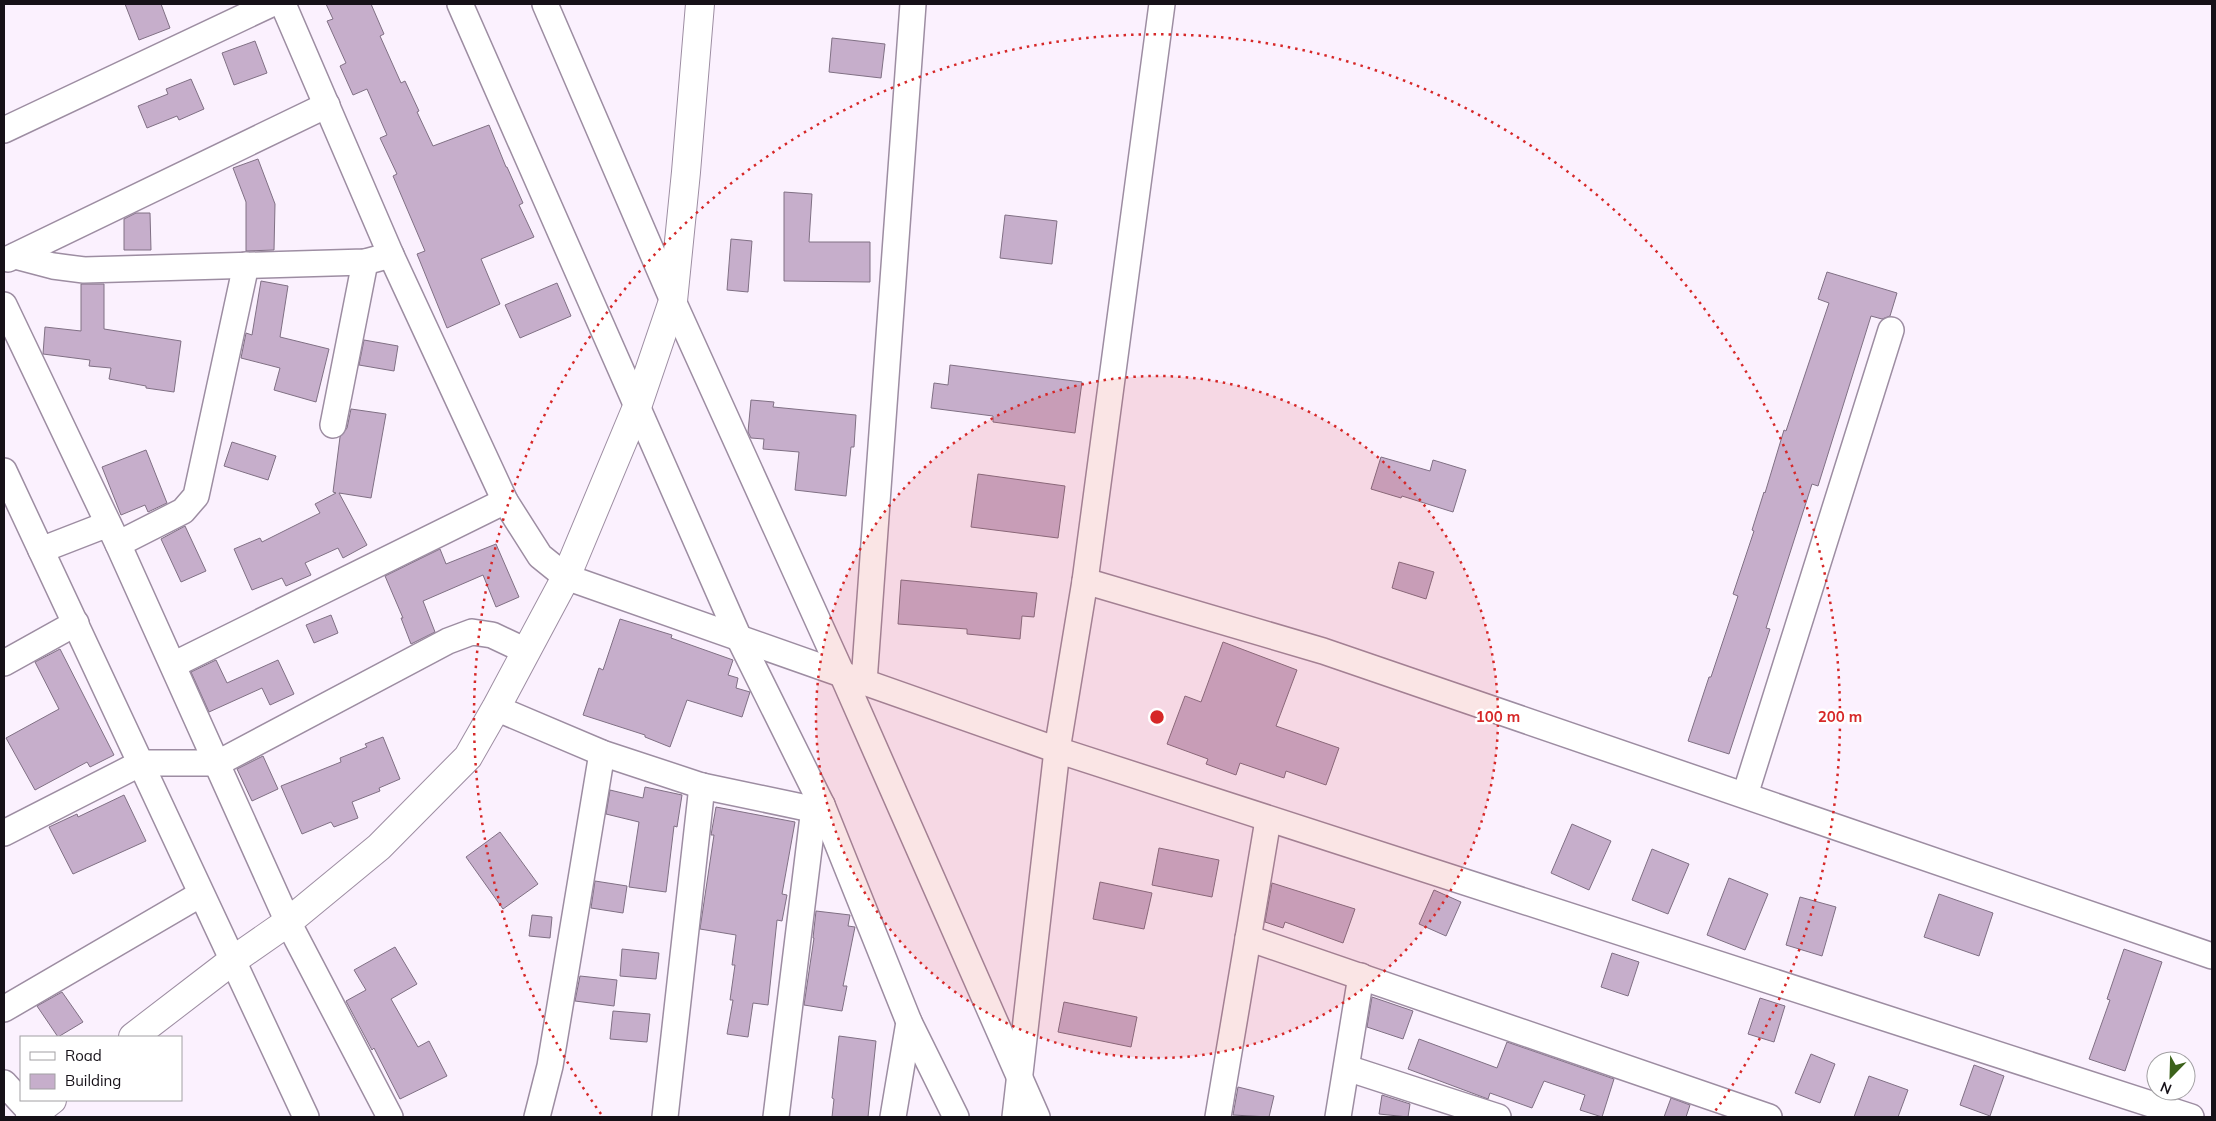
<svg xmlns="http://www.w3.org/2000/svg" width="2216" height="1121" viewBox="0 0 2216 1121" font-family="Mulish,sans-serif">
  <rect width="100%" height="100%" fill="#fbf1fe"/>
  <g fill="#c6aecb" stroke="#807084">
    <path d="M 125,4 L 161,4 L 170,28 L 139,40 Z"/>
    <path d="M 326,4 L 371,4 L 384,34 L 380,36 L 401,83 L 405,81 L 419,111 L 417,112 L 433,146 L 489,125 L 506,167 L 507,167 L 523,203 L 519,205 L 534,237 L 481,259 L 500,304 L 447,328 L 417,254 L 425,251 L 393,176 L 397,174 L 380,138 L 387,135 L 367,89 L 353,95 L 340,66 L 346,63 L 327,21 L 333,19 Z"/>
    <path d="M 832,38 L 885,44 L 881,78 L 829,72 Z"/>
    <path d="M 255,41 L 267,73 L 234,85 L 222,53 Z"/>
    <path d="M 191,79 L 204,109 L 179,120 L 177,116 L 147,128 L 138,106 L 168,94 L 166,89 Z"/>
    <path d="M 258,159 L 275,204 L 274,250 L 246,251 L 246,202 L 233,168 Z"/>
    <path d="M 784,192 L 812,194 L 809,242 L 870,242 L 870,282 L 784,281 Z"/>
    <path d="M 136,213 L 150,213 L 151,250 L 124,250 L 124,219 Z"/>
    <path d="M 1005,215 L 1057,221 L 1052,264 L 1000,258 Z"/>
    <path d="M 731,239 L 752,241 L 748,292 L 727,290 Z"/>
    <path d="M 1827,272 L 1897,293 L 1890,316 L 1882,319 L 1871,316 L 1818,486 L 1812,484 L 1766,628 L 1770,629 L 1729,754 L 1688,741 L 1709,677 L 1711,677 L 1738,596 L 1733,594 L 1754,531 L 1752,530 L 1764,492 L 1765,493 L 1784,430 L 1786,431 L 1829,303 L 1818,299 Z"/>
    <path d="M 261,281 L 288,286 L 280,337 L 329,349 L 316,402 L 274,390 L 280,368 L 241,358 L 246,333 L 252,335 Z"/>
    <path d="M 557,283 L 571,316 L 520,338 L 505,305 Z"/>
    <path d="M 81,284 L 104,284 L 104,329 L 181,341 L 174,392 L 146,388 L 146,386 L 109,379 L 111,368 L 89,366 L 90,360 L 43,354 L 45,327 L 81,331 Z"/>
    <path d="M 364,340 L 398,346 L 394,371 L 359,365 Z"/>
    <path d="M 950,365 L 1082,382 L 1075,433 L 993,422 L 993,416 L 931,408 L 934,383 L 948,385 Z"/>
    <path d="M 751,400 L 774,402 L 773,407 L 856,415 L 854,447 L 851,447 L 846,496 L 795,490 L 799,452 L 763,449 L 764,439 L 751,438 L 748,432 Z"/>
    <path d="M 351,409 L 386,414 L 371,498 L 339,493 L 367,545 L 343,558 L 338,548 L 305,563 L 311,575 L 286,586 L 282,578 L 252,590 L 234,549 L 260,538 L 262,542 L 320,513 L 315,504 L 336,493 L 333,492 L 340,437 L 347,428 Z"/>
    <path d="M 232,442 L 276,456 L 268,480 L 224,466 Z"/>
    <path d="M 146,450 L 167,503 L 148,512 L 145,505 L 121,515 L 102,467 Z"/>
    <path d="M 1381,457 L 1430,471 L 1433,460 L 1466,470 L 1453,512 L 1402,496 L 1401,498 L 1371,489 Z"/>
    <path d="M 978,474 L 1065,486 L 1058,538 L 971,527 Z"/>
    <path d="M 185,526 L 206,571 L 181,582 L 161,539 Z"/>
    <path d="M 496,544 L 519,597 L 496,607 L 483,575 L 423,601 L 435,632 L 411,644 L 401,618 L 403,618 L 385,576 L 440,549 L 446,564 Z"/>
    <path d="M 1399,562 L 1434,572 L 1426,599 L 1392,588 Z"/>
    <path d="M 901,580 L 1037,593 L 1034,617 L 1022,616 L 1020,639 L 967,634 L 967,629 L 898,624 Z"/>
    <path d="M 331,615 L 338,633 L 314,643 L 306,625 Z"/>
    <path d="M 620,619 L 672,635 L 671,638 L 733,660 L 728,675 L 738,678 L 736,688 L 750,692 L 742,717 L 687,700 L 670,747 L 645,737 L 645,735 L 583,715 L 599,668 L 603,670 Z"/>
    <path d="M 1223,642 L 1297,670 L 1276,726 L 1339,748 L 1326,785 L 1286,771 L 1284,778 L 1240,763 L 1236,775 L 1206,764 L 1208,759 L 1167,744 L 1185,696 L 1201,702 Z"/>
    <path d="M 60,649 L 114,755 L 90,767 L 87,762 L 35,790 L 6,738 L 59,709 L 35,662 Z"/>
    <path d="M 216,660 L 227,683 L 278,660 L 294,694 L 270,705 L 262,688 L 209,712 L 191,672 Z"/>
    <path d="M 383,737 L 400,779 L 379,788 L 380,791 L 352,802 L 358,818 L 334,827 L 331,822 L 302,834 L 281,786 L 341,762 L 340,758 L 367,747 L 365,744 Z"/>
    <path d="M 263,756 L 278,789 L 252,801 L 237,769 Z"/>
    <path d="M 645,787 L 682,795 L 677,827 L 674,826 L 666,892 L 629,887 L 639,822 L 606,814 L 610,790 L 643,798 Z"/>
    <path d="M 124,795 L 146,841 L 73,874 L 49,827 L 77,814 L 78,817 Z"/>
    <path d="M 716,807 L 795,822 L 782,894 L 787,895 L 782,921 L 777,920 L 768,1005 L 753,1003 L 748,1037 L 727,1034 L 733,1000 L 730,1000 L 735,965 L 732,965 L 736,935 L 700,929 L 714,835 L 711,835 Z"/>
    <path d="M 1572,824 L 1611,841 L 1589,890 L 1551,873 Z"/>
    <path d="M 500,832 L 538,884 L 503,909 L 466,857 Z"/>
    <path d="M 1159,848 L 1219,860 L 1212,897 L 1152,885 Z"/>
    <path d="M 1652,849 L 1689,864 L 1668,914 L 1632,900 Z"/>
    <path d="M 1729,878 L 1768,894 L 1745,950 L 1707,935 Z"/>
    <path d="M 595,881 L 627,886 L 623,913 L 591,908 Z"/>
    <path d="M 1100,882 L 1152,893 L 1144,929 L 1093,919 Z"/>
    <path d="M 1272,883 L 1355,909 L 1343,943 L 1285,922 L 1283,928 L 1265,922 Z"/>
    <path d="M 1434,890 L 1461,902 L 1446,936 L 1419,924 Z"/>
    <path d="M 1939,894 L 1993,913 L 1979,956 L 1924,937 Z"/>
    <path d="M 1800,897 L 1836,907 L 1822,956 L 1786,945 Z"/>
    <path d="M 816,911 L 850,915 L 848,926 L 855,927 L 843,986 L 847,986 L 842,1011 L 804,1005 L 814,938 L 813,938 Z"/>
    <path d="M 532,915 L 552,917 L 550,938 L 529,936 Z"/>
    <path d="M 395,947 L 417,984 L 391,999 L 418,1047 L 429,1041 L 447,1076 L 400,1099 L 374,1048 L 372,1050 L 346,1001 L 366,990 L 354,970 Z"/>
    <path d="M 622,949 L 659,953 L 656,979 L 620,976 Z"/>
    <path d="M 2124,949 L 2162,962 L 2125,1071 L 2089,1059 L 2110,1000 L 2107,999 Z"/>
    <path d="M 1612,953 L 1639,962 L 1628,996 L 1601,987 Z"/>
    <path d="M 580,976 L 617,980 L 614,1006 L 575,1001 Z"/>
    <path d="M 62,992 L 83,1022 L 58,1037 L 37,1006 Z"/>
    <path d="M 1372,997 L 1413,1011 L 1403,1039 L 1367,1027 Z"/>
    <path d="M 1760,998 L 1785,1006 L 1774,1042 L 1748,1034 Z"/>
    <path d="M 1064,1002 L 1137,1017 L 1131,1047 L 1058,1032 Z"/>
    <path d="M 613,1011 L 650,1014 L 647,1042 L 610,1039 Z"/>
    <path d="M 839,1036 L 876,1041 L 868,1117 L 832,1117 L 834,1099 L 832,1098 Z"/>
    <path d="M 1419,1039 L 1497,1068 L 1507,1042 L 1614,1079 L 1602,1117 L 1580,1110 L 1585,1095 L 1544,1081 L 1532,1108 L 1490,1093 L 1488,1099 L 1408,1069 Z"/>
    <path d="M 1811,1054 L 1835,1064 L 1820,1103 L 1795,1093 Z"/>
    <path d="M 1974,1065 L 2004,1076 L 1990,1116 L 1960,1105 Z"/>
    <path d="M 1869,1076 L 1908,1090 L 1898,1117 L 1854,1117 Z"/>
    <path d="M 1238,1087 L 1274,1096 L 1269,1117 L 1233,1115 Z"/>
    <path d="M 1382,1095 L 1410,1104 L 1408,1117 L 1379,1114 Z"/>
    <path d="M 1671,1098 L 1690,1105 L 1686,1117 L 1664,1117 Z"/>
  </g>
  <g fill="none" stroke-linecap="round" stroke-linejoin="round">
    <g stroke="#9d8da2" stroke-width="28">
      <g id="minor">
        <path d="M 283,4 L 391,255 L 505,501 L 540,556 L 566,577 L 1057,750 L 2191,1117"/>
        <path d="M 460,4 L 739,638 L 822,805 L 909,1022 L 956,1117"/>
        <path d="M 545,4 L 673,301 L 842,674 L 1037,1117"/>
        <path d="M 4,130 L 271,4"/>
        <path d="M 15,256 L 53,266 L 84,270 L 365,262 L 391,255"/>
        <path d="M 8,259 L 327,105"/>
        <path d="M 4,305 L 118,544 L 288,922 L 390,1117"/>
        <path d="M 333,425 L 365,262"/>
        <path d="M 4,471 L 306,1117"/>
        <path d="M 118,544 L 183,511 L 196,496 L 246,265"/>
        <path d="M 41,550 L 108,524"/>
        <path d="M 1085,581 L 1323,651 L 2212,956"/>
        <path d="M 4,663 L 76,623"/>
        <path d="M 173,665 L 505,501"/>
        <path d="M 864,682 L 913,4"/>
        <path d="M 496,708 L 602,753 L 702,786 L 802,807 L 814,808 L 822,805"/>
        <path d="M 1745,795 L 1891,330"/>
        <path d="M 4,833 L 141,763 L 218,763 L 448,641 L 472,632 L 492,635 L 526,651"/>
        <path d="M 1248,938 L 1769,1117"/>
        <path d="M 4,1009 L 201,894"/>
        <path d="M 1347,1068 L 1498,1117"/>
        <path d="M 4,1083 L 35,1117"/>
        <path d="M 537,1117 L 550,1066 L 602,753"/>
        <path d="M 665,1117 L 702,786"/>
        <path d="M 776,1117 L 814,808"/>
        <path d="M 893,1117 L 909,1022"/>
        <path d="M 1015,1117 L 1057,750 L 1085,581 L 1162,4"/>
        <path d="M 1218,1117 L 1268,820"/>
        <path d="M 1338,1117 L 1361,976"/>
      </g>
    </g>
    <g stroke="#9d8da2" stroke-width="30">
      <g id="secondary">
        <path d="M 133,1037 L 232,961 L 288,922 L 379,847 L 468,757 L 496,708 L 566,577 L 637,407 L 673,301 L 686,172 L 700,4"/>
        <path d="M 30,1117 L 52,1100"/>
      </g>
    </g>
    <use href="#minor" stroke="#fff" stroke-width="25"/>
    <use href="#secondary" stroke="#fff" stroke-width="28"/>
  </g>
  <circle cx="1157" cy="717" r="341" fill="#d62828" fill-opacity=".12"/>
  <g fill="none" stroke="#d62828" stroke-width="2.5" stroke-dasharray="2.5 5">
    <circle cx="1157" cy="717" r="341"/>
    <path d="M601 1114A683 683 0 1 1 1713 1114"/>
  </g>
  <circle cx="1157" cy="717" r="8" fill="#d62828" stroke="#fff" stroke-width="2.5"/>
  <g font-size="15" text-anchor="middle" font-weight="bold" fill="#d62828" stroke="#fff" stroke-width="5" stroke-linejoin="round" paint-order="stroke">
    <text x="1498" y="722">100 m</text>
    <text x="1840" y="722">200 m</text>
  </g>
  <rect width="2216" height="1121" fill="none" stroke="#161118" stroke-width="10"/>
  <rect x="20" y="1036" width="162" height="65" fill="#ffffff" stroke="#a2a0a3"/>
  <rect x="30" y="1052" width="25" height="8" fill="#ffffff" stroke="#a2a0a3"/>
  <text x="65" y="1061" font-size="15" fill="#161118">Road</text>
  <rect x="30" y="1074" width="25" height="15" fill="#c6aecb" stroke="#a2a0a3"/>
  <text x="65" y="1086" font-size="15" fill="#161118">Building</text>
  <g transform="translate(2171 1076) rotate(203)"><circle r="24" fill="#ffffff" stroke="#a2a0a3"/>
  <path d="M0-4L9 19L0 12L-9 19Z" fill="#3c621b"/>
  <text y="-8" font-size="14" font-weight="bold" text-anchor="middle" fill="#161118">N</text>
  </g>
</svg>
